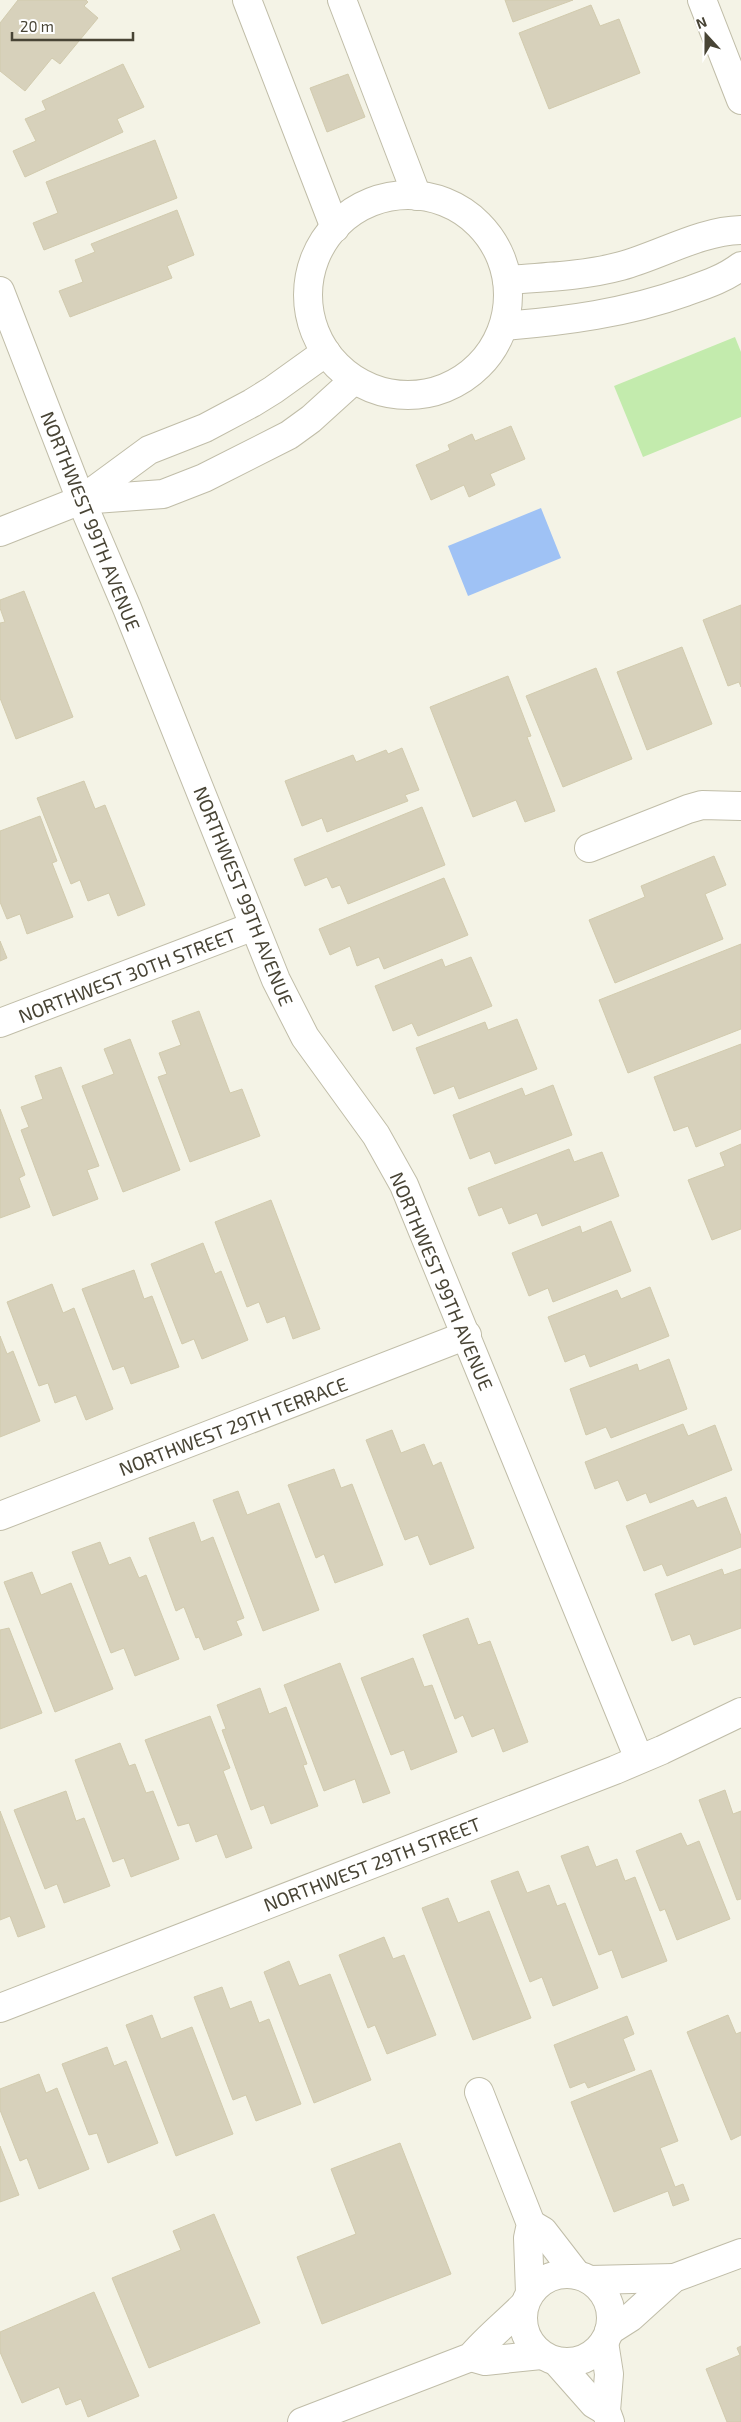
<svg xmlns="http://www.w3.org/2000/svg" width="741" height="2422" viewBox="0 0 741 2422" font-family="'Exo 2',sans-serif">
  <rect width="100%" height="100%" fill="#f4f3e6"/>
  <path fill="#c3ebad" d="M 735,337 L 741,352 L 741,417 L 643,457 L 614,386 Z"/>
  <path fill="#9fc2f5" d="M 541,508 L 561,558 L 468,596 L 448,546 Z"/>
  <g fill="#d7d1bb" stroke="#d2cbae">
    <path d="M 18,0 L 86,0 L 88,2 L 84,6 L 98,18 L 60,64 L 52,58 L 25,91 L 0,71 L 0,23 Z"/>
    <path d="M 505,0 L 573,0 L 513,22 Z"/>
    <path d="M 591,5 L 600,26 L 619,19 L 640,73 L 549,109 L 519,33 Z"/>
    <path d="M 123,64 L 144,107 L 117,119 L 123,132 L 25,177 L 13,151 L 36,141 L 25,119 L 46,110 L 42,101 Z"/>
    <path d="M 348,74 L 365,117 L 327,132 L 310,88 Z"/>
    <path d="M 155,140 L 177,198 L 44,250 L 33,223 L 58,213 L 46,182 Z"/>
    <path d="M 177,210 L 194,255 L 167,266 L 172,278 L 70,317 L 59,291 L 83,282 L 75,260 L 95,252 L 91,244 Z"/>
    <path d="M 511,426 L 525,459 L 490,474 L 495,485 L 469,497 L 464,485 L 431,500 L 416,465 L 450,450 L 448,445 L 472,434 L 475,441 Z"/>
    <path d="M 24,591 L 73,717 L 16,739 L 0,698 L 0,623 L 5,622 L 0,608 L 0,600 Z"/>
    <path d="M 741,605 L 741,687 L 739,682 L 728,686 L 703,620 Z"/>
    <path d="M 682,647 L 712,724 L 647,750 L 617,672 Z"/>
    <path d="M 596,668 L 632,759 L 563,787 L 526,696 Z"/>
    <path d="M 508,676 L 531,736 L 527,737 L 555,811 L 525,822 L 516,800 L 473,817 L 430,707 Z"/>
    <path d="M 402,748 L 419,790 L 405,795 L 408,801 L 327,832 L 322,818 L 302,826 L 285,781 L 353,755 L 356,762 L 386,750 L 388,754 Z"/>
    <path d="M 84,781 L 95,809 L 105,805 L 145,905 L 118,916 L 109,893 L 88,901 L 80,880 L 71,884 L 37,798 Z"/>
    <path d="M 422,807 L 445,865 L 348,904 L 340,885 L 332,888 L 327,877 L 305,886 L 294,859 Z"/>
    <path d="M 40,816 L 57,861 L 52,863 L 73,917 L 27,934 L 20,914 L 7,919 L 0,902 L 0,831 Z"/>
    <path d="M 714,856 L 726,885 L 705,894 L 723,939 L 615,983 L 589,920 L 645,897 L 641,886 Z"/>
    <path d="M 444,878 L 468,935 L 384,969 L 379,957 L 357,966 L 350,946 L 330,955 L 319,929 Z"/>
    <path d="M 0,941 L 7,958 L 0,961 Z"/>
    <path d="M 741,944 L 741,1029 L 628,1073 L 599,1000 Z"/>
    <path d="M 471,957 L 492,1006 L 418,1036 L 412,1023 L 393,1031 L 375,986 L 442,959 L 445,967 Z"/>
    <path d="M 199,1011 L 230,1093 L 242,1089 L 260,1136 L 190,1162 L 158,1077 L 167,1074 L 159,1053 L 181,1045 L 172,1021 Z"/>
    <path d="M 517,1019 L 537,1069 L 459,1099 L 454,1086 L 434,1094 L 416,1048 L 485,1022 L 488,1030 Z"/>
    <path d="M 130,1039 L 180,1170 L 123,1192 L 82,1086 L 114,1074 L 104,1049 Z"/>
    <path d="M 741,1044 L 741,1129 L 696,1147 L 688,1126 L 674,1131 L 654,1077 Z"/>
    <path d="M 61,1067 L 99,1166 L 87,1170 L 98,1199 L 53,1216 L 21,1130 L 29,1127 L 21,1107 L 43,1099 L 35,1076 Z"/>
    <path d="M 553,1085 L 572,1135 L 495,1164 L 490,1151 L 470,1159 L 453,1115 L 522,1088 L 525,1096 Z"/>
    <path d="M 0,1109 L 25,1175 L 19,1178 L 30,1207 L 0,1218 Z"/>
    <path d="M 741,1144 L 741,1229 L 712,1240 L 688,1180 L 725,1166 L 720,1153 Z"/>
    <path d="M 569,1149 L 574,1162 L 602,1152 L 619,1196 L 542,1226 L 537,1213 L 509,1224 L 502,1207 L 479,1216 L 468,1188 Z"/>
    <path d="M 271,1200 L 320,1329 L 293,1339 L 285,1316 L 267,1323 L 259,1302 L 247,1307 L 215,1222 Z"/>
    <path d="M 611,1221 L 631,1271 L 553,1302 L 548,1288 L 529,1296 L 512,1253 L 580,1226 L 582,1233 Z"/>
    <path d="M 203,1243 L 215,1274 L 221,1271 L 248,1340 L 202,1359 L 194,1339 L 182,1344 L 151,1264 Z"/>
    <path d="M 134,1270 L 144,1299 L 152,1296 L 179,1367 L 131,1384 L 124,1366 L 113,1370 L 82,1289 Z"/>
    <path d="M 52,1284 L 63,1313 L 74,1308 L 113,1409 L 86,1420 L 76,1395 L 55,1403 L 48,1383 L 39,1386 L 7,1302 Z"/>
    <path d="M 650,1287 L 669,1336 L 590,1367 L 585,1354 L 565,1362 L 548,1317 L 617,1290 L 621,1299 Z"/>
    <path d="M 0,1336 L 7,1354 L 13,1351 L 40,1421 L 0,1437 Z"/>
    <path d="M 669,1359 L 687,1409 L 611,1438 L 606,1427 L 586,1435 L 570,1389 L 637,1364 L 639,1371 Z"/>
    <path d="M 683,1424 L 688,1436 L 715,1425 L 732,1470 L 650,1503 L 646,1493 L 627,1501 L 618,1480 L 595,1489 L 585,1462 Z"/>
    <path d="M 392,1430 L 401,1453 L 424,1444 L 433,1466 L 441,1462 L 474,1548 L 430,1565 L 418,1535 L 405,1540 L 366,1440 Z"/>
    <path d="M 334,1469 L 341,1488 L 352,1484 L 383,1565 L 335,1583 L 324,1554 L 316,1558 L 288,1485 Z"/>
    <path d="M 238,1491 L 247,1515 L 279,1503 L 319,1610 L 263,1631 L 213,1500 Z"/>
    <path d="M 726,1497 L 741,1536 L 741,1547 L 667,1576 L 662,1564 L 644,1571 L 626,1526 L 693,1500 L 697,1508 Z"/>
    <path d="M 194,1522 L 201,1542 L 213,1537 L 244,1618 L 236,1621 L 242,1635 L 204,1650 L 199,1637 L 196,1638 L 184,1607 L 176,1611 L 149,1538 Z"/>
    <path d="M 100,1542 L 109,1565 L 130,1557 L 139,1578 L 146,1575 L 179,1659 L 135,1676 L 124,1648 L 111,1653 L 72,1552 Z"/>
    <path d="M 722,1569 L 724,1575 L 741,1569 L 741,1628 L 694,1645 L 690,1634 L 672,1641 L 655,1594 Z"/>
    <path d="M 32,1572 L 41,1595 L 71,1583 L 113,1689 L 55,1712 L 4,1582 Z"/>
    <path d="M 468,1618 L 478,1645 L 490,1641 L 528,1742 L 503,1752 L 494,1728 L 472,1737 L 463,1715 L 455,1719 L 423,1635 Z"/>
    <path d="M 9,1628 L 42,1713 L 0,1729 L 0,1630 Z"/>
    <path d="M 413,1658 L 424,1687 L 432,1685 L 457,1752 L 411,1770 L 404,1750 L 391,1755 L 361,1678 Z"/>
    <path d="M 340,1663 L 390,1793 L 363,1803 L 355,1779 L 324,1791 L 284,1685 Z"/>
    <path d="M 260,1688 L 269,1714 L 286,1707 L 307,1764 L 303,1765 L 318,1806 L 271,1824 L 264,1805 L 251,1810 L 222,1730 L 226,1729 L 217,1705 Z"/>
    <path d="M 210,1716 L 230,1768 L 223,1771 L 252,1848 L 226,1858 L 217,1834 L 196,1842 L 189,1823 L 178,1826 L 145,1740 Z"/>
    <path d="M 120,1743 L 129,1766 L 135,1764 L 146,1793 L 153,1791 L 179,1859 L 131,1877 L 124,1858 L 113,1862 L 75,1760 Z"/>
    <path d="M 725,1790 L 733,1814 L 741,1811 L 741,1899 L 737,1900 L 699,1800 Z"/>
    <path d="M 66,1791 L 76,1821 L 84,1818 L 110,1886 L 64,1903 L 57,1884 L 45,1889 L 14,1810 Z"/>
    <path d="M 0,1811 L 45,1927 L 18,1937 L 10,1916 L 0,1920 Z"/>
    <path d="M 681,1833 L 687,1846 L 699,1841 L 730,1919 L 677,1940 L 665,1909 L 660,1911 L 636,1851 Z"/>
    <path d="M 588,1846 L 596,1867 L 617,1859 L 625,1881 L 635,1877 L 667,1961 L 622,1978 L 612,1950 L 599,1955 L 561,1856 Z"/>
    <path d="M 518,1871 L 527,1893 L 549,1885 L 557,1906 L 565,1903 L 598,1988 L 553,2006 L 542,1977 L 530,1982 L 491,1881 Z"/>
    <path d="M 448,1898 L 458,1923 L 489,1911 L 531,2018 L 473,2040 L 422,1908 Z"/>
    <path d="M 384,1937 L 393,1959 L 404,1955 L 436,2035 L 387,2054 L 375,2025 L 368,2028 L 339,1955 Z"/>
    <path d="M 289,1961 L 299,1986 L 330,1974 L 371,2080 L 314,2103 L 264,1972 Z"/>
    <path d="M 222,1987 L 230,2009 L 251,2001 L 259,2023 L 269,2019 L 301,2104 L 256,2121 L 246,2095 L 233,2100 L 194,1997 Z"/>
    <path d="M 152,2015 L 161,2039 L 192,2027 L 233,2134 L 176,2156 L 126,2025 Z"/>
    <path d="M 728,2015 L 736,2034 L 741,2032 L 741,2135 L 731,2140 L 687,2032 Z"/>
    <path d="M 627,2016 L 634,2034 L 623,2039 L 635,2070 L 588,2088 L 585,2082 L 570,2088 L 554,2045 Z"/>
    <path d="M 107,2047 L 114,2066 L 126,2061 L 158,2143 L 108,2163 L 97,2133 L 89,2135 L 62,2064 Z"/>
    <path d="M 651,2070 L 678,2141 L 660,2148 L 675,2187 L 683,2184 L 689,2200 L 673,2206 L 668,2191 L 614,2212 L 571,2102 Z"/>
    <path d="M 39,2074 L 46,2093 L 57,2088 L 89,2169 L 39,2189 L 27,2158 L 20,2161 L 0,2110 L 0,2089 Z"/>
    <path d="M 400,2143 L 451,2274 L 322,2324 L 297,2257 L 356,2234 L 331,2169 Z"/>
    <path d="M 0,2146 L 19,2195 L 0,2202 Z"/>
    <path d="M 214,2214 L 260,2323 L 149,2368 L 112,2278 L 181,2250 L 173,2231 Z"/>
    <path d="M 94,2292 L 139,2396 L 88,2417 L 81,2399 L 66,2405 L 59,2387 L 22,2403 L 0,2352 L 0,2332 Z"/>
    <path d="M 741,2346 L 741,2422 L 727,2422 L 706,2369 L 740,2355 L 737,2348 Z"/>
  </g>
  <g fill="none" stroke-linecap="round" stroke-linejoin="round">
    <g stroke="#c0bda8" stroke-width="30">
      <g id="minor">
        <path d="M 247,0 L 335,228"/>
        <path d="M 342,0 L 417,196"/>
        <path d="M 702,0 L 741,100"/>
        <circle cx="408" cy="295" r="100"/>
        <path d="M 507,280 C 545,277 584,276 621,266 C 661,255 700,231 741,230"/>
        <path d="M 0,291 L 81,500 L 127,608 L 276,980 L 305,1037 L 376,1135 L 404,1185 L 639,1759"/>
        <path d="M 504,326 C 566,321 626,313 685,292 C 705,285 724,279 741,266"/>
        <path d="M 81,500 L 163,494 L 204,478 L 289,435 L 311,419 L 354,380"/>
        <path d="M 0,532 L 81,500 L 149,450 L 205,428 L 252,403 L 273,390 L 326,352"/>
        <path d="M 589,848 L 688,809 L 702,805 L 741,806"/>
        <path d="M 0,1023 L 254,926"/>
        <path d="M 0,1516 L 467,1335"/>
        <path d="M 0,2008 L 615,1770 L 662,1750 L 741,1712"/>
        <path d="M 479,2092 L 531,2224 L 528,2238 L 530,2293"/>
        <path d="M 531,2224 L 543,2231 L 577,2275"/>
        <circle cx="567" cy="2318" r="44"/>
        <path d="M 590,2280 L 674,2278"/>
        <path d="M 609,2331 L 631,2317 L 674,2278 L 741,2253"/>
        <path d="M 604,2342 L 609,2374 L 606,2411 L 610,2422"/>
        <path d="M 471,2357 L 485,2361 L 541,2355"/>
        <path d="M 556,2361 L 594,2404 L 606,2411"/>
        <path d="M 302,2422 L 471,2357 C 486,2339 506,2323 523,2306"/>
      </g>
    </g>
    <use href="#minor" stroke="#fff" stroke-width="28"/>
  </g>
  <g text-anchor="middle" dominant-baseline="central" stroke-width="4" stroke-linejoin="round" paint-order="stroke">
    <g font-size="19" fill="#484435" stroke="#fff">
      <text transform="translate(91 521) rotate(68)">NORTHWEST 99TH AVENUE</text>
      <text transform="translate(244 896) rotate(68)">NORTHWEST 99TH AVENUE</text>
      <text transform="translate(127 975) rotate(-21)">NORTHWEST 30TH STREET</text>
      <text transform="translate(442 1281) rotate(67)">NORTHWEST 99TH AVENUE</text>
      <text transform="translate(233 1426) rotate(-21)">NORTHWEST 29TH TERRACE</text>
      <text transform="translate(372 1864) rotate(-21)">NORTHWEST 29TH STREET</text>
    </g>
  </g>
  <g transform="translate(706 35) rotate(339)" stroke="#ffffff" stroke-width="4" paint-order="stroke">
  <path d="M0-4L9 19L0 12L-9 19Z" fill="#484435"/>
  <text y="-8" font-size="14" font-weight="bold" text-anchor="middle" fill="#484435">N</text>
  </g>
  <path d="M12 32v8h121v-8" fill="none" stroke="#484435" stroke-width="2.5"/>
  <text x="20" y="32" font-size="15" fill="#484435" stroke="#ffffff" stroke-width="4" paint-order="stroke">20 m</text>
</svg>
